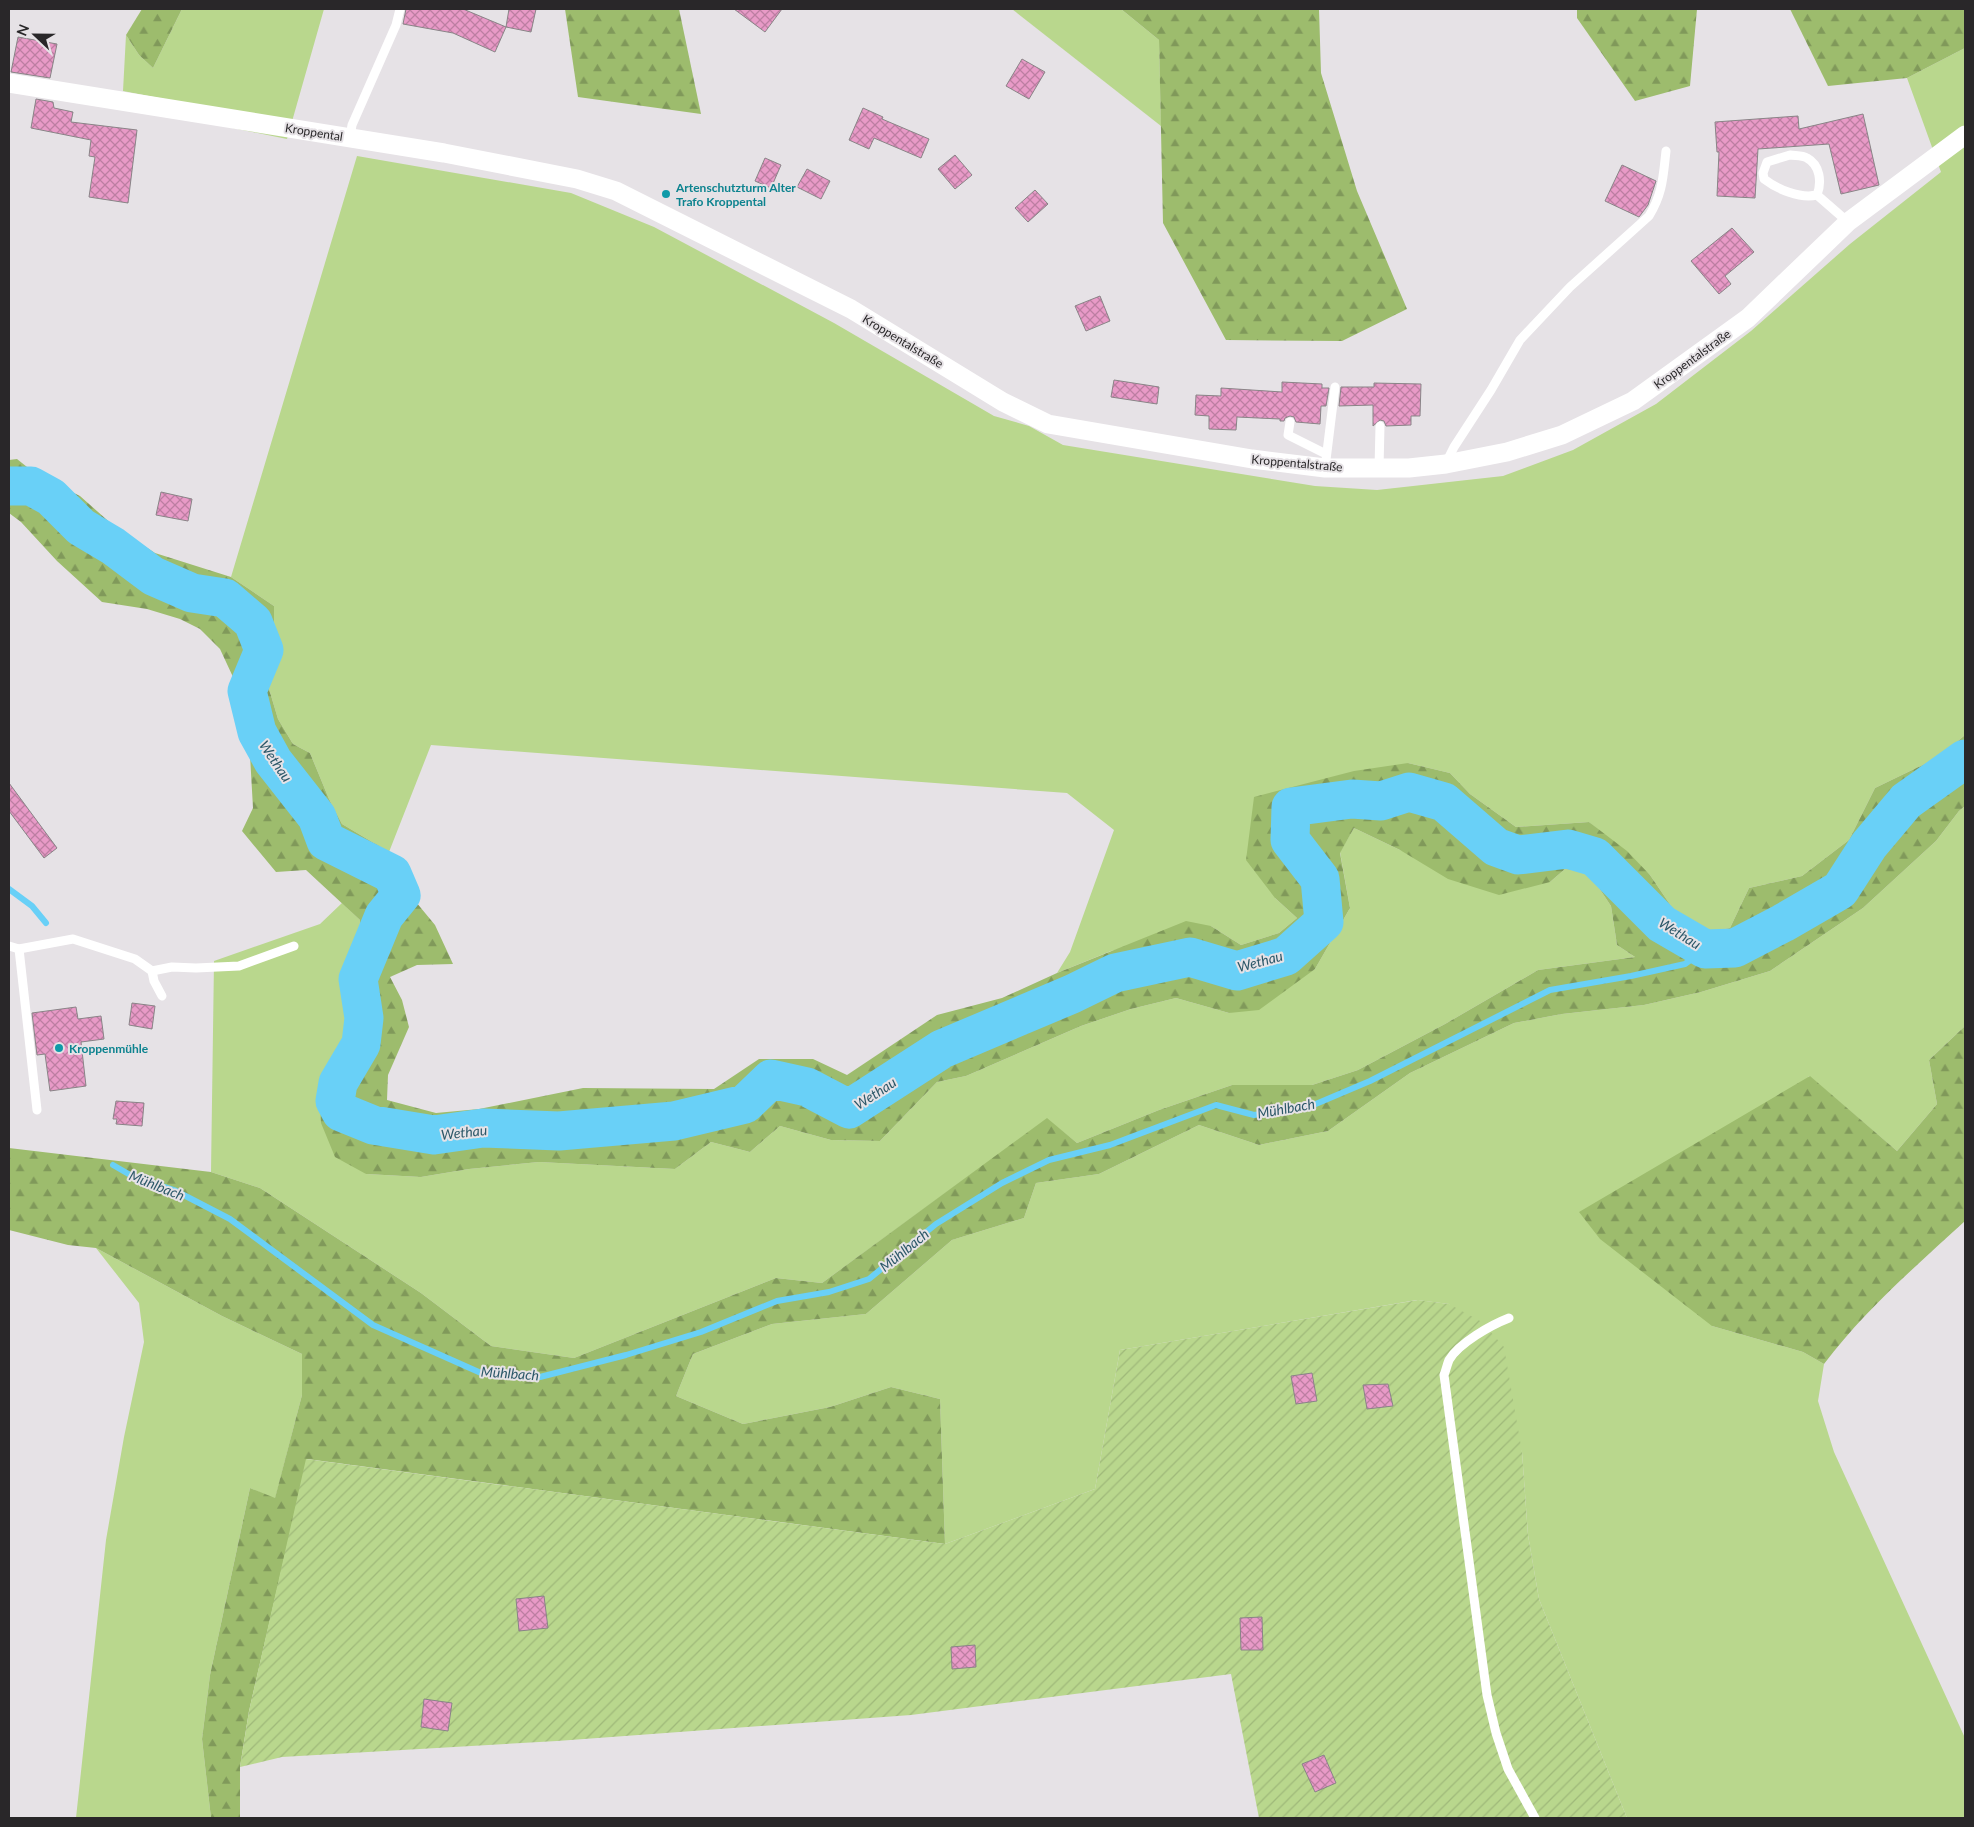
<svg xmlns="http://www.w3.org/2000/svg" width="1974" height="1827" viewBox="0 0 1974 1827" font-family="Lato,sans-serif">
  <defs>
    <pattern id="forest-firs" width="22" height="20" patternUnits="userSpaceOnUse" patternTransform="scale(1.25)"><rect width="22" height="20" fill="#9dbc6d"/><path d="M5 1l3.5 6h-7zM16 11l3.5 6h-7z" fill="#80995a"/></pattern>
    <pattern id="garden-furrows" width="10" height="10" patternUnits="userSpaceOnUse" patternTransform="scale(1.25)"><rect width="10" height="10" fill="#b9d78d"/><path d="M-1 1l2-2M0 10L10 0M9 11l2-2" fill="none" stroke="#9fb97a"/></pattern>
    <pattern id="building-cross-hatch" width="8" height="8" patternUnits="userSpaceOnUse" patternTransform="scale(1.25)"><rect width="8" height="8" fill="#e89ac7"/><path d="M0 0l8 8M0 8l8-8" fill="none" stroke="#bc7ea2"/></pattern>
  </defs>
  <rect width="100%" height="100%" fill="#e6e2e6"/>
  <g fill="#b9d78d">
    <path d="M 182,9 L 324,9 L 287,139 L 179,117 L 180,102 L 123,91 L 126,35 L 139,55 L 153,68 Z"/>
    <path d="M 1012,9 L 1121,9 L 1159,40 L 1161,126 Z"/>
    <path d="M 1965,48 L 1965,735 L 1939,757 L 1875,788 L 1849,840 L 1802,876 L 1749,888 L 1730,928 L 1697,934 L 1684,925 L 1650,875 L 1589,822 L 1516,827 L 1470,794 L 1450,773 L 1408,763 L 1275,898 L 1297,918 L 1279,933 L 1241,945 L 1211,926 L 1111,951 L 1057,973 L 1070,952 L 1114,830 L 1067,793 L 431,745 L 389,852 L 342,824 L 329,799 L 310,753 L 293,744 L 278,719 L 267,682 L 274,647 L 274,606 L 231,577 L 357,156 L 571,193 L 654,227 L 834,323 L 994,416 L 1029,426 L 1063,445 L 1315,486 L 1377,490 L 1503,476 L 1573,450 L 1656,404 L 1751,331 L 1850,244 L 1941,172 L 1907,78 Z"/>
    <path d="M 1965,806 L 1965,1026 L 1929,1060 L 1937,1104 L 1897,1151 L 1809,1076 L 1712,1326 L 1803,1352 L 1824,1364 L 1818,1401 L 1834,1452 L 1965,1738 L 1965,1818 L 1627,1818 L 1539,1599 L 1528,1535 L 1522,1452 L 1449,1304 L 1417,1300 L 1120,1350 L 1095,1489 L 945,1544 L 940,1399 L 891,1387 L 830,1407 L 743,1424 L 676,1396 L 693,1354 L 772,1324 L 866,1314 L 952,1240 L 1024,1218 L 1036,1183 L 1099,1174 L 1199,1125 L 1259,1145 L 1328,1131 L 1410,1073 L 1514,1023 L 1562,1014 L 1644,1005 L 1701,992 L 1770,971 L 1863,908 L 1936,841 L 1959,811 Z"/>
    <path d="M 1354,828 L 1400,850 L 1550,882 L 1565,869 L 1589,873 L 1611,906 L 1617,945 L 1635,957 L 1538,970 L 1445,1024 L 1358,1070 L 1312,1085 L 1232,1085 L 1159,1110 L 1077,1143 L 1047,1119 L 822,1283 L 776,1278 L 574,1358 L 491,1346 L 421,1293 L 260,1188 L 211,1172 L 214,961 L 320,924 L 342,903 L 360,920 L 359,941 L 343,972 L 352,1005 L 341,1061 L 319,1087 L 366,1174 L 421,1177 L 469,1169 L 539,1162 L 675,1169 L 711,1142 L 750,1152 L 780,1126 L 831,1140 L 880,1141 L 937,1082 L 966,1076 L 1081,1026 L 1131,1009 L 1176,998 L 1229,1013 L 1315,969 L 1350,908 L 1340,852 Z"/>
    <path d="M 96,1248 L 222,1316 L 302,1354 L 302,1395 L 275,1499 L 250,1488 L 210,1675 L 202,1739 L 211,1818 L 76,1818 L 106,1540 L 124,1437 L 144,1342 L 139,1303 Z"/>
  </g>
  <g fill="url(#forest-firs)">
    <path d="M 142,9 L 182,9 L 153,68 L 139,55 L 126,35 Z"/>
    <path d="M 565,9 L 679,9 L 701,114 L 578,97 Z"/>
    <path d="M 1121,9 L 1319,9 L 1321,73 L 1357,191 L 1407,309 L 1342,341 L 1226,340 L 1163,223 L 1159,40 Z"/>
    <path d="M 1577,9 L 1697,9 L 1690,86 L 1635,101 L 1577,18 Z"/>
    <path d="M 1790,9 L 1965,9 L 1965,48 L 1907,78 L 1828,86 Z"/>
    <path d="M 17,459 L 37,475 L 80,496 L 115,527 L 155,553 L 231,577 L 274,606 L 274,647 L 267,682 L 278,719 L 293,744 L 310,753 L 329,799 L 342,824 L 389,852 L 405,868 L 411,896 L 435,925 L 453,964 L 417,965 L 390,977 L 402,1000 L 409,1027 L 388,1075 L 387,1100 L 436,1113 L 479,1109 L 583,1088 L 714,1089 L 759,1059 L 813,1059 L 847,1075 L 937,1015 L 1002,998 L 1057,973 L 1186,921 L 1211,926 L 1241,945 L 1279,933 L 1297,918 L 1275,898 L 1246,860 L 1254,797 L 1354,771 L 1408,763 L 1450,773 L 1470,794 L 1516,827 L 1589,822 L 1627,851 L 1650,875 L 1684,925 L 1697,934 L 1730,928 L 1749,888 L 1802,876 L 1849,840 L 1875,788 L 1939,757 L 1965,735 L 1965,806 L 1959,811 L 1936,841 L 1863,908 L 1770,971 L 1701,992 L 1644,1005 L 1562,1014 L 1514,1023 L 1410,1073 L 1328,1131 L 1259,1145 L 1199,1125 L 1099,1174 L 1036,1183 L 1024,1218 L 952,1240 L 866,1314 L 772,1324 L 693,1354 L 676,1396 L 743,1424 L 830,1407 L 891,1387 L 940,1399 L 945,1544 L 307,1459 L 249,1711 L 240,1767 L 240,1818 L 211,1818 L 202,1739 L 210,1675 L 250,1488 L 275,1498 L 302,1395 L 302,1354 L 222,1316 L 96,1248 L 68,1245 L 9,1230 L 9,1148 L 211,1172 L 260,1188 L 421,1293 L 491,1346 L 574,1358 L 776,1278 L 822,1283 L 1047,1118 L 1077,1143 L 1159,1110 L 1232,1085 L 1312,1085 L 1358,1070 L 1445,1024 L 1538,970 L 1635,957 L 1617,945 L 1611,906 L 1589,873 L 1565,869 L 1550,882 L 1499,895 L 1448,879 L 1400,850 L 1354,828 L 1340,853 L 1350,908 L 1315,969 L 1259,1010 L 1229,1013 L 1176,998 L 1131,1009 L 1081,1026 L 966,1076 L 937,1082 L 880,1141 L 831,1140 L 780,1126 L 750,1152 L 711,1142 L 675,1169 L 539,1162 L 469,1169 L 421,1177 L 366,1174 L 335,1157 L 321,1123 L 319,1087 L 341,1061 L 352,1005 L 343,972 L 359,941 L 360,920 L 306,870 L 276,872 L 242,831 L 253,808 L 250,755 L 240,729 L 233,677 L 220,649 L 200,629 L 180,619 L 147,609 L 102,602 L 57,561 L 21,522 L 9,513 L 9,460 Z"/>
    <path d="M 1965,1026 L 1965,1221 C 1916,1266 1864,1311 1824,1364 L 1803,1352 L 1712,1326 L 1600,1239 L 1579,1212 L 1810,1076 L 1897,1151 L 1937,1104 L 1929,1060 Z"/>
  </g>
  <path fill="url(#garden-furrows)" d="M 1418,1300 L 1449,1304 L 1482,1322 L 1504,1347 L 1522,1452 L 1528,1535 L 1539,1599 L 1627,1818 L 1259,1818 L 1231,1674 L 911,1715 L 557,1741 L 282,1757 L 240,1767 L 249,1711 L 306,1459 L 945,1544 L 1095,1489 L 1120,1350 Z"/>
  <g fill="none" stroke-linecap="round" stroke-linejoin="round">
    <g stroke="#69d0f7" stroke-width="6">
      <path d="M 9,889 L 32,906 L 46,923"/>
      <path d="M 113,1165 L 132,1176 L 174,1190 L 230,1219 L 373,1325 L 481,1373 L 540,1377 L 626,1355 L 701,1332 L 777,1301 L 829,1292 L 869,1279 L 936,1224 L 1002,1183 L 1049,1160 L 1110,1145 L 1216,1105 L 1254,1115 L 1311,1106 L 1370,1081 L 1550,990 L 1631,976 L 1685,964 L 1705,949"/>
    </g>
    <path stroke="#69d0f7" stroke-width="39" d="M 9,486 L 31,486 L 51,497 L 81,527 L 113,546 L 153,576 L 192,593 L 225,598 L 253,622 L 264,650 L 247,691 L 257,732 L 273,761 L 317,817 L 326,841 L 392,874 L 401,895 L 384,916 L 358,979 L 364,1018 L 361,1044 L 338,1083 L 335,1101 L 341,1112 L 373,1125 L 434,1135 L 483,1128 L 559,1131 L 674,1121 L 745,1104 L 771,1079 L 807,1087 L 849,1109 L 942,1049 L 1072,994 L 1115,973 L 1190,957 L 1237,971 L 1286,956 L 1324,922 L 1320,879 L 1290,840 L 1291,807 L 1352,799 L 1381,801 L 1409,792 L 1444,802 L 1496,847 L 1518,855 L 1568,849 L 1595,857 L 1662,924 L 1705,949 L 1735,948 L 1783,923 L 1840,890 L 1869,845 L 1906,801 L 1965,759"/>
  </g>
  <g fill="url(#building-cross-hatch)" stroke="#898487">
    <path d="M 406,9 L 463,9 L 506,27 L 495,52 L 453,33 L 403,24 Z"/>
    <path d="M 509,9 L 536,9 L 531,32 L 506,27 Z"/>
    <path d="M 734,9 L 782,9 L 765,32 Z"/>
    <path d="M 18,37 L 57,44 L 50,78 L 11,72 Z"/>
    <path d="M 1022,59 L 1045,72 L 1029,99 L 1006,86 Z"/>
    <path d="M 36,99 L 53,102 L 54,108 L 73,112 L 71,122 L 137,130 L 128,203 L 89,197 L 95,157 L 89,156 L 91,140 L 31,128 Z"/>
    <path d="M 863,108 L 883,117 L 882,119 L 929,139 L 921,158 L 874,138 L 869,149 L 849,140 Z"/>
    <path d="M 1863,114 L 1879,185 L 1841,194 L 1829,144 L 1758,149 L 1755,198 L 1717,196 L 1719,152 L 1717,152 L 1715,122 L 1798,116 L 1799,129 Z"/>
    <path d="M 955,155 L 972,175 L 955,189 L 938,169 Z"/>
    <path d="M 765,158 L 781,165 L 771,188 L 755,181 Z"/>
    <path d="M 1622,165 L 1656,181 L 1648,205 L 1639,217 L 1605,201 Z"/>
    <path d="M 807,169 L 830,181 L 821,199 L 797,187 Z"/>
    <path d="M 1035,190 L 1048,204 L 1028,222 L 1015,208 Z"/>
    <path d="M 1732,228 L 1754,252 L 1725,276 L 1731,284 L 1719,294 L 1691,261 Z"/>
    <path d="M 1100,296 L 1110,321 L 1086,331 L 1075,306 Z"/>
    <path d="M 1114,380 L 1159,387 L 1157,404 L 1111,397 Z"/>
    <path d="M 1282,382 L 1322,384 L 1322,388 L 1329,388 L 1326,406 L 1321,406 L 1320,424 L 1296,422 L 1294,417 L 1290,416 L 1285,418 L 1284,421 L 1280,421 L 1280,419 L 1237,417 L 1236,430 L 1209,429 L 1209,416 L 1195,415 L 1196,395 L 1221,396 L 1221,388 L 1282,392 Z"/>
    <path d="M 1374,383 L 1421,384 L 1420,416 L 1411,416 L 1411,425 L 1386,426 L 1384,421 L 1380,420 L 1373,426 L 1373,405 L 1339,406 L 1341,387 L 1374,387 Z"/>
    <path d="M 161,492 L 192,499 L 188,521 L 156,515 Z"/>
    <path d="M 9,783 L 57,848 L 44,858 L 9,811 Z"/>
    <path d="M 132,1003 L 155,1006 L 152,1029 L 129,1025 Z"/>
    <path d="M 76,1007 L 78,1019 L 101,1016 L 104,1039 L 81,1042 L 86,1086 L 50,1091 L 45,1054 L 37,1055 L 32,1013 Z"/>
    <path d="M 116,1101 L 144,1103 L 142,1126 L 116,1124 L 117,1119 L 113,1119 Z"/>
    <path d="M 1312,1373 L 1317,1401 L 1296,1404 L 1291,1376 Z"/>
    <path d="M 1388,1384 L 1393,1406 L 1367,1409 L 1363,1385 Z"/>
    <path d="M 544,1596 L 548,1628 L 519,1631 L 516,1599 Z"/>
    <path d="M 1262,1617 L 1263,1650 L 1241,1650 L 1240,1618 Z"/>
    <path d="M 975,1645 L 976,1667 L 952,1669 L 951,1647 Z"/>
    <path d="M 424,1699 L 452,1703 L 448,1731 L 421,1727 Z"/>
    <path d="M 1324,1755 L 1336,1783 L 1315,1792 L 1302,1764 Z"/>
  </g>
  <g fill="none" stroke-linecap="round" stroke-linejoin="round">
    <g stroke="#fff" stroke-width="9">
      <path d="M 350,137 L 352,125 L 396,25 L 400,9"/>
      <path d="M 1790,155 C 1795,156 1802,155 1807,158 C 1820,165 1822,182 1817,195 C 1800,199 1777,189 1764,179 L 1763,173 L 1767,162 Z"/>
      <path d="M 1817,195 L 1848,222"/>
      <path d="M 1290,422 L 1288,435 L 1326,454"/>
      <path d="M 1446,463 L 1454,447 L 1491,390 L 1520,340 L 1570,287 L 1649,216 C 1663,193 1663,177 1666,151"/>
      <path d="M 1325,468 L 1335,387"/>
      <path d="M 1379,468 L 1380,426"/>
      <path d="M 9,946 L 19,949 L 73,939 L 135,959 L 152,971 L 172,967 L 196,968 L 239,966 L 294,946"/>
      <path d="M 19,949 L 37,1110"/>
      <path d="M 152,971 L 154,981 L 162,996"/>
      <path d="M 1509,1318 C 1491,1325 1459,1343 1449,1360 C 1447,1365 1446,1370 1444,1375 L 1487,1695 L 1496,1733 L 1508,1769 L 1535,1818"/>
    </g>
    <path stroke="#fff" stroke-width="19" d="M 9,83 L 444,153 L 577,179 L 616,191 L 851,309 L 1003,402 L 1048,424 L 1252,459 L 1325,468 L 1409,468 L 1446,464 L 1507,452 L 1562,435 L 1633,401 L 1748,318 L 1848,222 L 1965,135"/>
  </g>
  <g fill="#0f9aa8" stroke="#e6e2e6" stroke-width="2">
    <circle cx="666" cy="194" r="5"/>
    <circle cx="59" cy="1048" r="5"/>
  </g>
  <g text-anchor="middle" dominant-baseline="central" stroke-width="4" stroke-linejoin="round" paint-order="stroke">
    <g font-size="12" fill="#292729" stroke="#e6e2e6">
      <text transform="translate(314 132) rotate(9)">Kroppental</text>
      <text transform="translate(903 341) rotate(31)">Kroppentalstraße</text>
      <text transform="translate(1692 359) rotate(-36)">Kroppentalstraße</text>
      <text transform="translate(1297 463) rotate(5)">Kroppentalstraße</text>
    </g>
    <g font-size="12" font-weight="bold" fill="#0d838f" stroke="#e6e2e6" text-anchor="start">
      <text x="676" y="187">Artenschutzturm Alter<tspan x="676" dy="14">Trafo Kroppental</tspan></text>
      <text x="69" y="1048">Kroppenmühle</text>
    </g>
    <g font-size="14" font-style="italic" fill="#2b5768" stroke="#e6e2e6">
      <text transform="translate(276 761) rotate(56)">Wethau</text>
      <text transform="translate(1680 933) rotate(32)">Wethau</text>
      <text transform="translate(1260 961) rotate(-15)">Wethau</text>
      <text transform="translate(875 1093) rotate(-33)">Wethau</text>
      <text transform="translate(1286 1108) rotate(-10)">Mühlbach</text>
      <text transform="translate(464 1132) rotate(-6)">Wethau</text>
      <text transform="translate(157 1185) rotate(22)">Mühlbach</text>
      <text transform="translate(904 1250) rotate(-39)">Mühlbach</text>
      <text transform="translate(510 1373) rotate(4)">Mühlbach</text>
    </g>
  </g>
  <rect width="1974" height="1827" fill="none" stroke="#292729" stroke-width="20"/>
  <g transform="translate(35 35) rotate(292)" stroke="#e6e2e6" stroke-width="4" paint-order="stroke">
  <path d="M0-4L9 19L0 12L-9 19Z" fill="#292729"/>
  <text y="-8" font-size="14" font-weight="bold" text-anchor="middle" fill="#292729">N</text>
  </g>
</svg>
